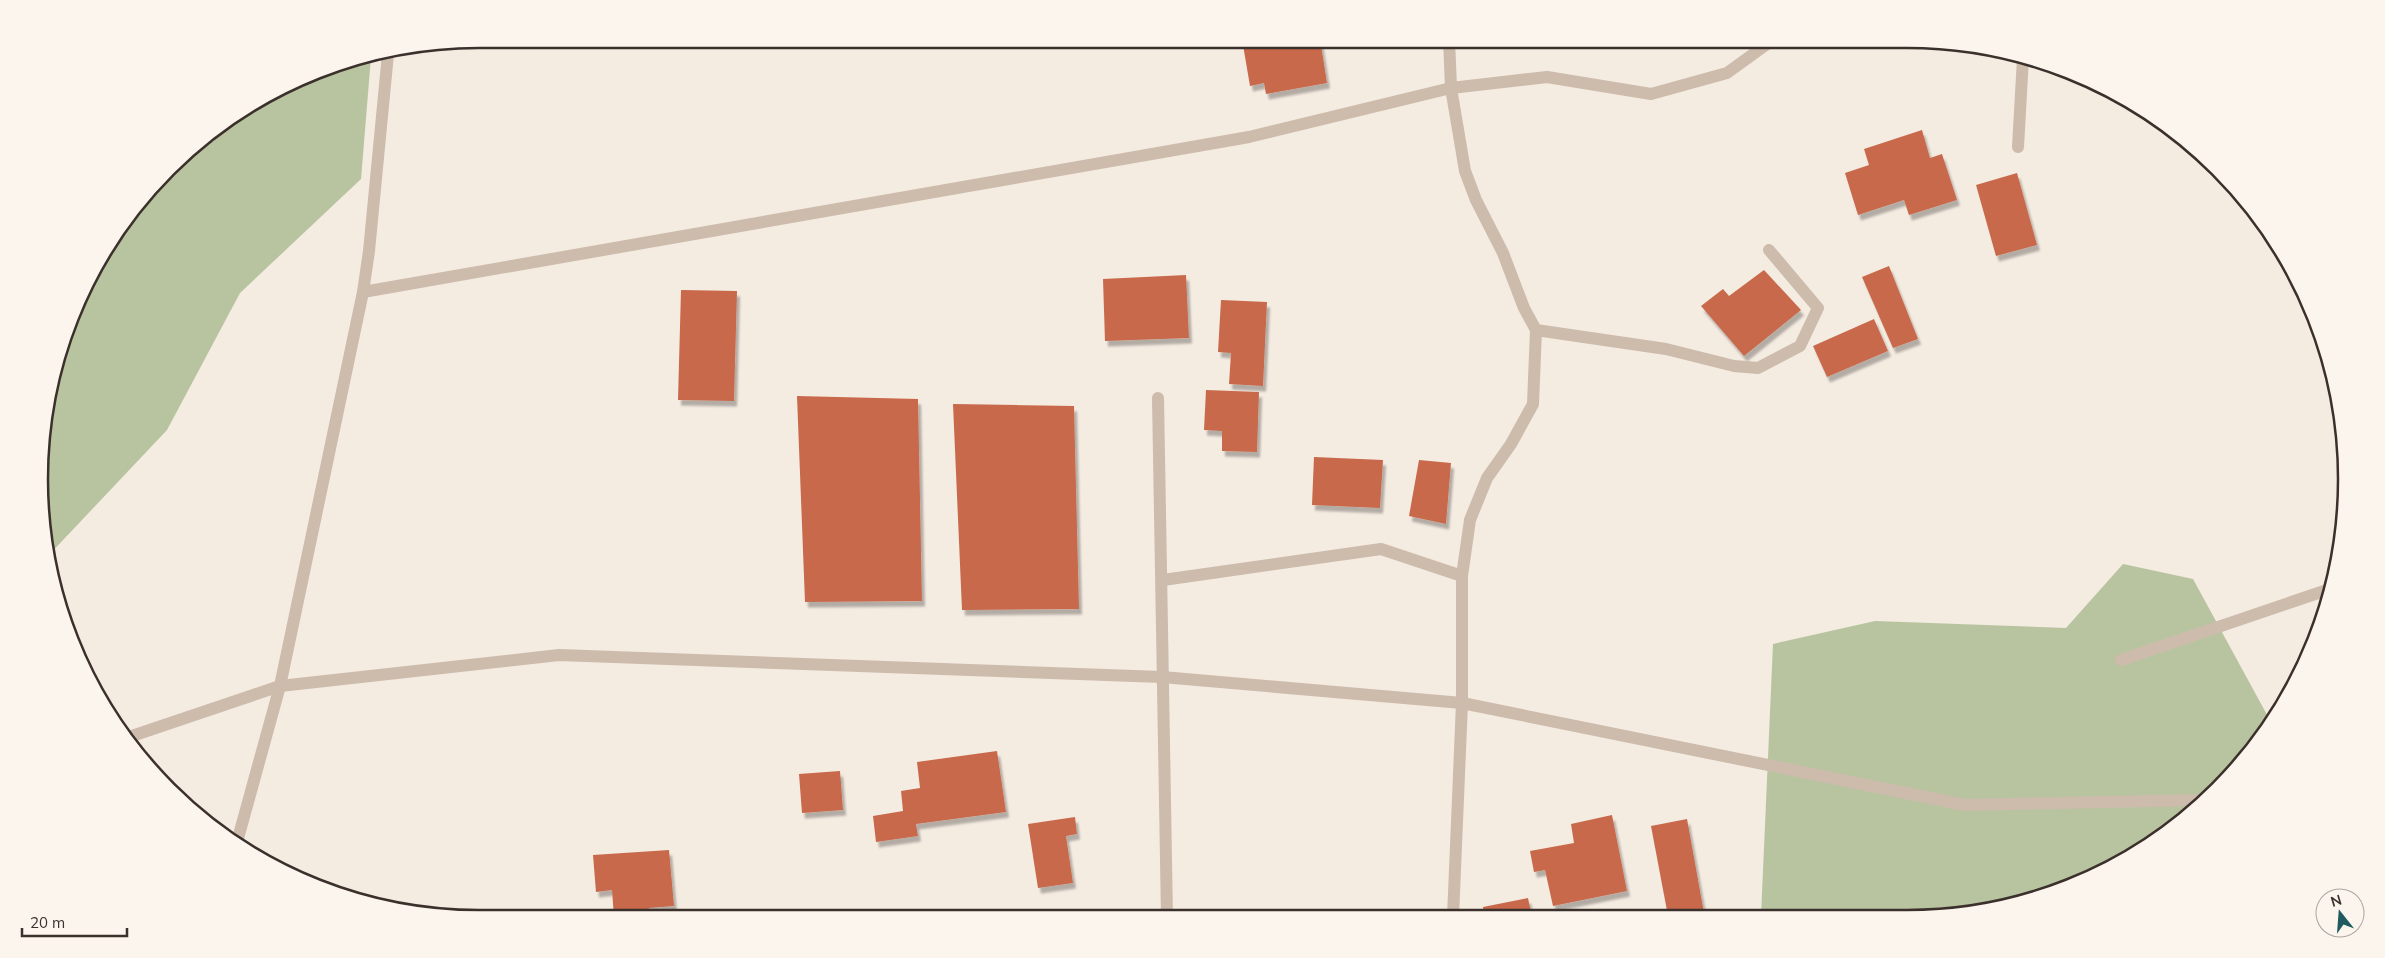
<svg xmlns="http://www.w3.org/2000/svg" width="2385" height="958" viewBox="0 0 2385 958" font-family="Mulish,sans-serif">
  <defs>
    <filter id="shadow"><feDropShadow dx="3" dy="5.5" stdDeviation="1" flood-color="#0004"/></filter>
  </defs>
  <rect width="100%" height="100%" fill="#f4ebe1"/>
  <g fill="#b8c4a0">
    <path d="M 371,57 L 361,179 L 240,293 L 167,430 L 47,557 L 43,421 L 62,337 L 98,259 L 189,148 L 259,98 L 337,62 Z"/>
    <path d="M 2123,564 L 2193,579 L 2272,724 L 2196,810 L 2075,886 L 1964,915 L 1761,916 L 1773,644 L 1875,621 L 2066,628 Z"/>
  </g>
  <g fill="#c8694b" filter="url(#shadow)">
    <path d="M 1242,39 L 1320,39 L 1327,83 L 1266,94 L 1264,83 L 1250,86 Z"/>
    <path d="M 1922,130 L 1930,158 L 1942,154 L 1957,200 L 1909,215 L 1904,200 L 1858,215 L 1845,173 L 1869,165 L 1864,149 Z"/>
    <path d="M 2017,173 L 2037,245 L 1996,256 L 1976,185 Z"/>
    <path d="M 1889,266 L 1918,339 L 1893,348 L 1862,277 Z"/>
    <path d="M 1764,270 L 1801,310 L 1744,356 L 1701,306 L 1723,289 L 1729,296 Z"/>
    <path d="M 1186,275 L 1189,338 L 1105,341 L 1103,279 Z"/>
    <path d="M 681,290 L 737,291 L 734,401 L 678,400 Z"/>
    <path d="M 1221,300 L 1267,302 L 1263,386 L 1229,384 L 1231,353 L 1218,352 Z"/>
    <path d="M 1874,319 L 1888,351 L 1827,377 L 1813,346 Z"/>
    <path d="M 1206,390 L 1259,392 L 1257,452 L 1222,451 L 1222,431 L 1204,430 Z"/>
    <path d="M 797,396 L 918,399 L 922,601 L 805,602 Z"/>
    <path d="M 953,404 L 1074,406 L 1079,609 L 962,610 Z"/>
    <path d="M 1314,457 L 1383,460 L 1380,508 L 1312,505 Z"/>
    <path d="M 1419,460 L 1451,463 L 1446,524 L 1409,516 Z"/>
    <path d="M 997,751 L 1006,812 L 916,824 L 918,836 L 876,842 L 873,816 L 903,811 L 901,791 L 920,788 L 917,762 Z"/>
    <path d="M 840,771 L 843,810 L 802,813 L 799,774 Z"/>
    <path d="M 1612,815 L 1627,891 L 1553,906 L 1545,870 L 1534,872 L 1530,851 L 1574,843 L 1571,824 Z"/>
    <path d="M 1075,817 L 1077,834 L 1066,836 L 1073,883 L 1038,888 L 1028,824 Z"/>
    <path d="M 1687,819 L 1704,913 L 1687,916 L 1668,916 L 1651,826 Z"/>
    <path d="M 669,850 L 674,906 L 649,908 L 650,915 L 614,917 L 612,890 L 596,892 L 593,855 Z"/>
    <path d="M 1528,898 L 1532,917 L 1485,917 L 1483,907 Z"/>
  </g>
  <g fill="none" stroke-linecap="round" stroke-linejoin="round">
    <path stroke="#cdbbac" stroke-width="12" d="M 1536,330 L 1666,349 L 1734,366 L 1758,368 L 1800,346 L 1818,308 L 1769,250"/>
    <g stroke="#cdbbac" stroke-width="12">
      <path d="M 1449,39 L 1451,88 L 1465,171 L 1476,200 L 1503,253 L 1524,308 L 1536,330 L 1533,404 L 1511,444 L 1487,478 L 1470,520 L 1462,576 L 1462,703 L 1453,917"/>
      <path d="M 2018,147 L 2023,58"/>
      <path d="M 363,292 L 1249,137 L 1451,88 L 1547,77 L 1651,94 L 1727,73 L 1774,39"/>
      <path d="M 1158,398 L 1167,917"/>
      <path d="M 1163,580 L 1381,549 L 1462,576"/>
      <path d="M 2121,660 L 2330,589"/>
      <path d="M 237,842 L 280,686 L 363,292 L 369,251 L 388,54"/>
    </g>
    <path stroke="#cdbbac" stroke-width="12" d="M 126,738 L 280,686 L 559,655 L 1162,677 L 1462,703 L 1965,805 L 2205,800"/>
  </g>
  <path d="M0 0H2385V958H0ZM479 48H1907A431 431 0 0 1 2338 479V479A431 431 0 0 1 1907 910H479A431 431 0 0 1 48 479V479A431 431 0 0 1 479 48Z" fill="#fbf5ee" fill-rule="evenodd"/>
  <path fill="none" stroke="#3b302b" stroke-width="2.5" d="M479 48H1907A431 431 0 0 1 2338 479V479A431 431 0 0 1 1907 910H479A431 431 0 0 1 48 479V479A431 431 0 0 1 479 48Z"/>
  <g transform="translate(2340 913) rotate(343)"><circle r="24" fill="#fbf5ee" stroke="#aea6a0"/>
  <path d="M0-4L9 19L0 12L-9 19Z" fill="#1f5a5e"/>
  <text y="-8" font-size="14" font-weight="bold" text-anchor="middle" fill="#3b302b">N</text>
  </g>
  <path d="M22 928v8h105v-8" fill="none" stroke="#3b302b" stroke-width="2.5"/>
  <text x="30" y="928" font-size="15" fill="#3b302b" stroke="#fbf5ee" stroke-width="4" paint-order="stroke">20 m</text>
</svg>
